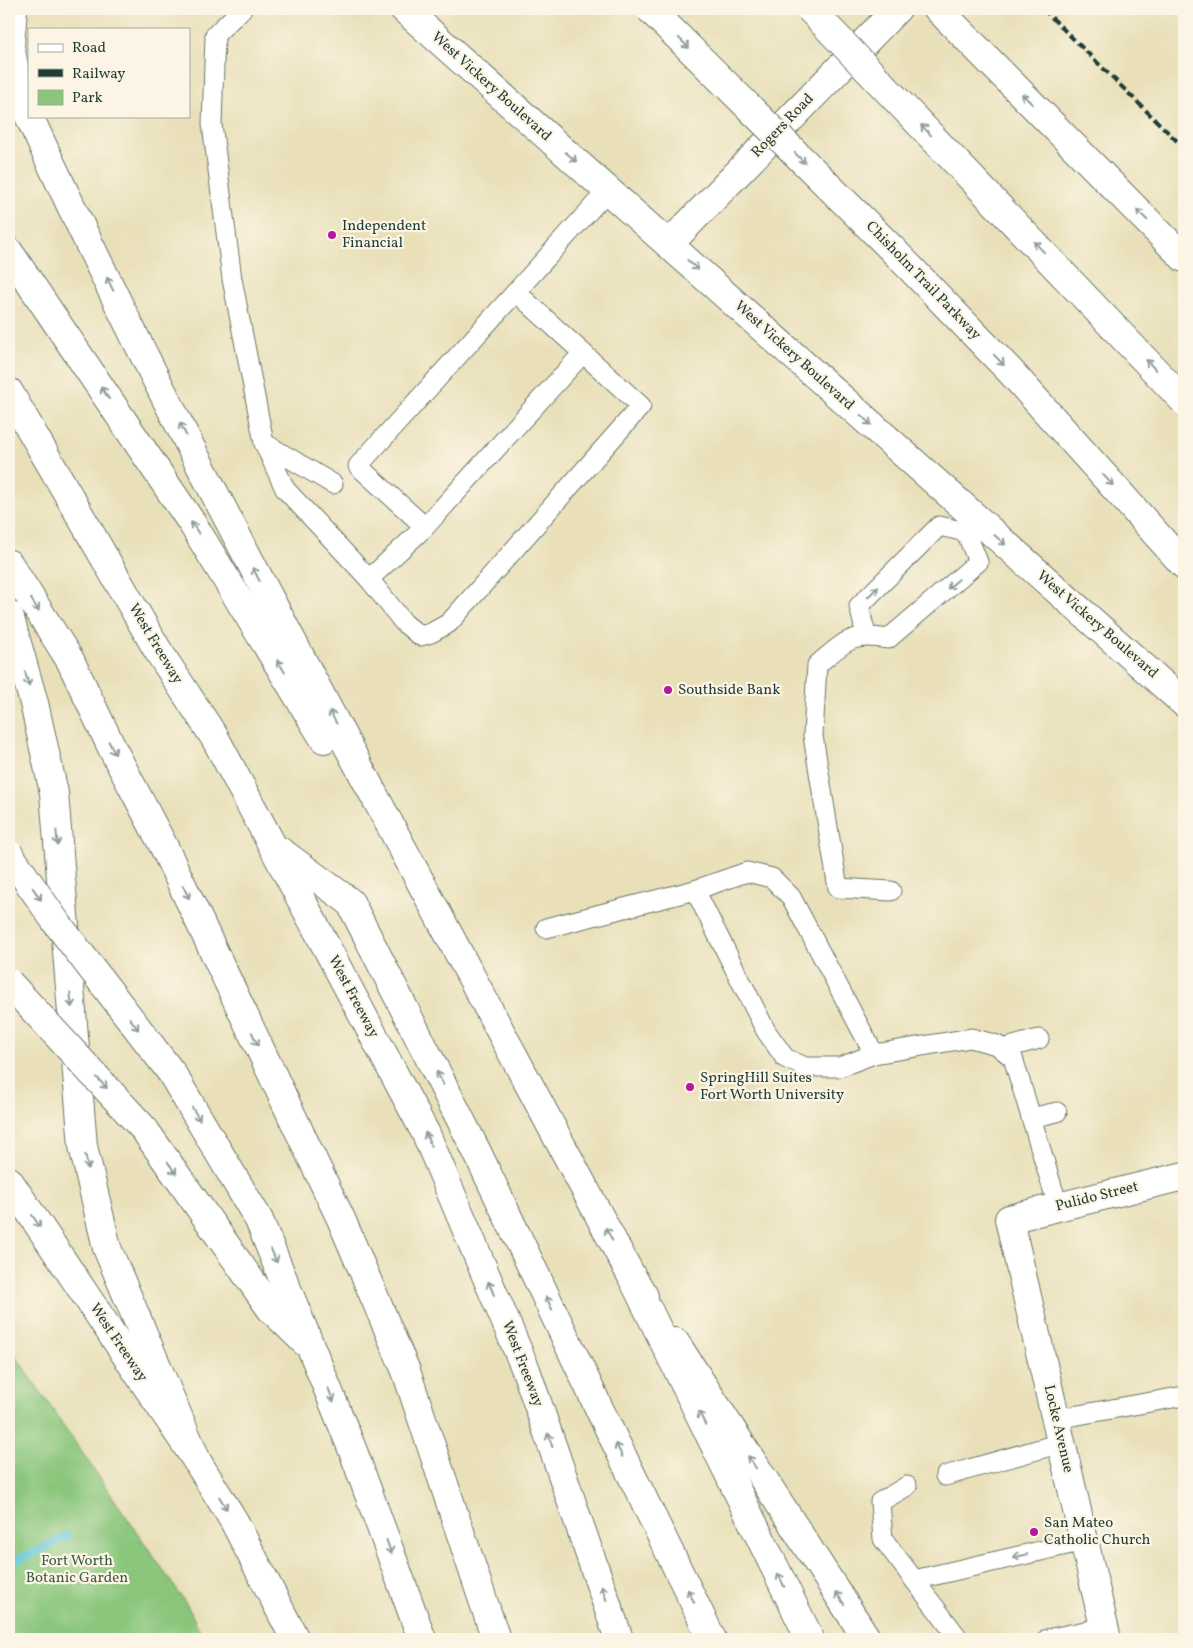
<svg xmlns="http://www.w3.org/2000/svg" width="1193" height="1648" viewBox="0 0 1193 1648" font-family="Vollkorn,serif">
  <rect width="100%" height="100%" fill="#fcf5e5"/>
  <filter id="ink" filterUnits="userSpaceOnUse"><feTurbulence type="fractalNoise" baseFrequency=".02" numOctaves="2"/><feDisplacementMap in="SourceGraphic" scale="10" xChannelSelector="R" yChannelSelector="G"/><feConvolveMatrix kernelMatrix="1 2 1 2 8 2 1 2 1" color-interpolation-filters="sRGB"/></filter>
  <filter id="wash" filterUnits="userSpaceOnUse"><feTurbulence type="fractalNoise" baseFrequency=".0096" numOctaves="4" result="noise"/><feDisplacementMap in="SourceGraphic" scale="20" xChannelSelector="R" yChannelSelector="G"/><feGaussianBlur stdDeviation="1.12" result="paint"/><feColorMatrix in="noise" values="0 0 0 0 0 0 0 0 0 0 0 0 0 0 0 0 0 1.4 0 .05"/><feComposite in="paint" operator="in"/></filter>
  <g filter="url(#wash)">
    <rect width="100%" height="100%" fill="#e9e0ba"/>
    <path fill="#89c67c" stroke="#548258" d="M 9,1346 L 187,1605 L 204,1639 L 9,1639 Z"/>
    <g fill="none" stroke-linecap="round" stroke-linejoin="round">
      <path stroke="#5cc6d7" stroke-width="9" d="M 9,1562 L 27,1556 L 67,1536"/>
    </g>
  </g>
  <g filter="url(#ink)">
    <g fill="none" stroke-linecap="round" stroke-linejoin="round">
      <g stroke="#667663" stroke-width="21">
        <g id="service">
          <path d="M 242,9 L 215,35 L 212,124 L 232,279 L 264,443"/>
          <path d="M 333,484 L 264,443 L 285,489 L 369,579 L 425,527 L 358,466 L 608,190"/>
          <path d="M 425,527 L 583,353"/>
          <path d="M 369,579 L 404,623 L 420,636 L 431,633 L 449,623 L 641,406 L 516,292"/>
          <path d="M 866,635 L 859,606 L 939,526 L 966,532"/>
          <path d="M 695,890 L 747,872 L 772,878 L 791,897 L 874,1054"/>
          <path d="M 891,891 L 838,888 L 813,736 L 817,665 C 845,642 850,632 888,639 L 978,562 L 966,532"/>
          <path d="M 546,928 L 695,890 L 766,1031 L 785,1058 L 805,1067 L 840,1067 L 874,1054 L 971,1038 L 997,1045 L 1013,1058 L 1058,1206"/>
          <path d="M 1002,1049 L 1039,1039"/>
          <path d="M 1031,1118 L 1057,1112"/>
          <path d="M 1056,1419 L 1184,1396"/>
          <path d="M 945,1476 L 1061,1443"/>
          <path d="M 907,1486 L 880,1502 L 883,1539 L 959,1639"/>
          <path d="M 914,1580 L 1084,1541"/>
          <path d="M 1047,1639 L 1104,1627"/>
        </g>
      </g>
      <g stroke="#667663" stroke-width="30">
        <g id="minor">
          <path d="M 669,244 L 897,9"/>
          <path d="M 1107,1639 L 1009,1219 L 1184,1176"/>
        </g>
      </g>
      <g stroke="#667663" stroke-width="30">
        <g id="secondary">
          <path d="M 13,9 L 10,46 L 20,95 L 29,115"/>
          <path d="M 404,9 L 1184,703"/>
          <path d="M 29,116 C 130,337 245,553 359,767 C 450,937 541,1107 632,1277 L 644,1296"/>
          <path d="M 9,252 L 192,523 L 324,739"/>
          <path d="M 9,1181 L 197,1461 L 234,1521 L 295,1639"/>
          <path d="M 675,1342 L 867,1639"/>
        </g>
      </g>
      <g stroke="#667663" stroke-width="30">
        <g id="motorway">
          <path d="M 938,9 L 1184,258"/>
          <path d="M 892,249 L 1010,371 L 1184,565"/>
          <path d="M 9,392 L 157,649 L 215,738 L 426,1134 L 526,1370 L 619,1639"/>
          <path d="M 9,564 L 70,660 L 112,748 L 164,847 L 341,1219 L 406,1371 L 496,1639"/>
          <path d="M 9,615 L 34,703 L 54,793 L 83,1146 L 107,1248 L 197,1461"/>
          <path d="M 280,851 L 350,902 L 477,1152 L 607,1425 L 712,1639"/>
          <path d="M 171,1072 L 259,1220 L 353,1451 L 422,1639"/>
          <path d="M 144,1129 L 271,1309 L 305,1342"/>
          <path d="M 632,1277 L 810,1639"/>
        </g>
      </g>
      <use href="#service" stroke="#fff" stroke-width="19"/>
      <use href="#minor" stroke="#fff" stroke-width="28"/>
      <use href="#secondary" stroke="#fff" stroke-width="28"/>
      <use href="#motorway" stroke="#fff" stroke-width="28"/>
      <path stroke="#1f3d34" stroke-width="4" stroke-dasharray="8 4" stroke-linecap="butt" d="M 1043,9 L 1184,148"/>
      <g stroke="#667663" stroke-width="30" stroke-linecap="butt">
        <g id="motorway-bridge">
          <path d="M 650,9 L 892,249"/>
          <path d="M 810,9 L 1184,401"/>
          <path d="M 9,854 L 56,922 L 171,1072"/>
          <path d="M 9,983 L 144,1129"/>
        </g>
      </g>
      <use href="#motorway-bridge" stroke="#fff" stroke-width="28"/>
    </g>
    <defs><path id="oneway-shaft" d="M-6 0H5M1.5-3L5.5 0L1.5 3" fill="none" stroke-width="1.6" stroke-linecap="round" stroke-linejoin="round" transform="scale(1.25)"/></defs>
    <g stroke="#8f9e9a">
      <use href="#oneway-shaft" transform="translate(684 43) rotate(45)"/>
      <use href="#oneway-shaft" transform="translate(1027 99) rotate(-135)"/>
      <use href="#oneway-shaft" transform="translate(926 130) rotate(-134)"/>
      <use href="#oneway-shaft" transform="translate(571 157) rotate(41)"/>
      <use href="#oneway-shaft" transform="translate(800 158) rotate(45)"/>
      <use href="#oneway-shaft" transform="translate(1142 215) rotate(-135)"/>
      <use href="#oneway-shaft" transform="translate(1039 247) rotate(-134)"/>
      <use href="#oneway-shaft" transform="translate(693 265) rotate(42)"/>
      <use href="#oneway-shaft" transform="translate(110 284) rotate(-116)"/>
      <use href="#oneway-shaft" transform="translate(999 360) rotate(46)"/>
      <use href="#oneway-shaft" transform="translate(1151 365) rotate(-133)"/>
      <use href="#oneway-shaft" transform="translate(105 393) rotate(-124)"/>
      <use href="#oneway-shaft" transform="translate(866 420) rotate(42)"/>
      <use href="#oneway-shaft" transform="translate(183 429) rotate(-117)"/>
      <use href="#oneway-shaft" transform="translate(1108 480) rotate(47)"/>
      <use href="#oneway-shaft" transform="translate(195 528) rotate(-123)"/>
      <use href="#oneway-shaft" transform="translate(1000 540) rotate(41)"/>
      <use href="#oneway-shaft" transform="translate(256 574) rotate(-117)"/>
      <use href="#oneway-shaft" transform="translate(953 584) rotate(140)"/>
      <use href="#oneway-shaft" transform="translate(873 592) rotate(-45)"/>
      <use href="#oneway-shaft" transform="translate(35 605) rotate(58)"/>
      <use href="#oneway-shaft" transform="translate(281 666) rotate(-121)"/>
      <use href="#oneway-shaft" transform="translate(27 679) rotate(74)"/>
      <use href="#oneway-shaft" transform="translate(333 717) rotate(-118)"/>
      <use href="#oneway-shaft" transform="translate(112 748) rotate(63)"/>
      <use href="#oneway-shaft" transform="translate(57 838) rotate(85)"/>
      <use href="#oneway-shaft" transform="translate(186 892) rotate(64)"/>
      <use href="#oneway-shaft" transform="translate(37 894) rotate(55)"/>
      <use href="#oneway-shaft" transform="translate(71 1000) rotate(85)"/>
      <use href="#oneway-shaft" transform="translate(134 1024) rotate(53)"/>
      <use href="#oneway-shaft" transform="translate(255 1039) rotate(65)"/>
      <use href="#oneway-shaft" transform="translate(440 1078) rotate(-117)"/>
      <use href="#oneway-shaft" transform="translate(102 1083) rotate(47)"/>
      <use href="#oneway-shaft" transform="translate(196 1114) rotate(59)"/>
      <use href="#oneway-shaft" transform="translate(428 1139) rotate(-114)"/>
      <use href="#oneway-shaft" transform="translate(87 1162) rotate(77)"/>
      <use href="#oneway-shaft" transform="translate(172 1168) rotate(55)"/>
      <use href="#oneway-shaft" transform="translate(36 1221) rotate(56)"/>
      <use href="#oneway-shaft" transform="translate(609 1234) rotate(-118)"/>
      <use href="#oneway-shaft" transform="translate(274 1256) rotate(67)"/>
      <use href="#oneway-shaft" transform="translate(491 1288) rotate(-113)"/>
      <use href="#oneway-shaft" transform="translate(549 1303) rotate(-115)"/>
      <use href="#oneway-shaft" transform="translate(331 1395) rotate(68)"/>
      <use href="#oneway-shaft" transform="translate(702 1418) rotate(-116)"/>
      <use href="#oneway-shaft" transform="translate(550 1440) rotate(-109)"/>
      <use href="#oneway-shaft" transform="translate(619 1450) rotate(-116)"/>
      <use href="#oneway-shaft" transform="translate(752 1462) rotate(-123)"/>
      <use href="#oneway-shaft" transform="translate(223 1503) rotate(59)"/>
      <use href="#oneway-shaft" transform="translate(389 1547) rotate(70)"/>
      <use href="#oneway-shaft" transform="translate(1020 1556) rotate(167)"/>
      <use href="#oneway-shaft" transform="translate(781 1580) rotate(-116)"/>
      <use href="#oneway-shaft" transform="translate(604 1593) rotate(-109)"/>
      <use href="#oneway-shaft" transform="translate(691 1596) rotate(-116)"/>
      <use href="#oneway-shaft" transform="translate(840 1598) rotate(-123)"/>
    </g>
  </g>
  <g fill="#b5179e" stroke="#fcf5e5" stroke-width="2">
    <circle cx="332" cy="235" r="5"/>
    <circle cx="668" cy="690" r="5"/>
    <circle cx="690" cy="1087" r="5"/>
    <circle cx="1034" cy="1532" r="5"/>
  </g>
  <g text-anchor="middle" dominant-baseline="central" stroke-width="4.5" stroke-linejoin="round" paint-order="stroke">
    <g font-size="15" fill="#1f3d34" stroke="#fcf5e5">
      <text transform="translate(491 87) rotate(42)">West Vickery Boulevard</text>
      <text transform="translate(783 126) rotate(-46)">Rogers Road</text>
      <text transform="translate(923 281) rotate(46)">Chisholm Trail Parkway</text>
      <text transform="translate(794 356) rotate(42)">West Vickery Boulevard</text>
      <text transform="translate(1097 625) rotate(41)">West Vickery Boulevard</text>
      <text transform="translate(155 644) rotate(59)">West Freeway</text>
      <text transform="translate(353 997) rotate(62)">West Freeway</text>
      <text transform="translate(1097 1197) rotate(-14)">Pulido Street</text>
      <text transform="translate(118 1343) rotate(56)">West Freeway</text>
      <text transform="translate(522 1364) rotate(69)">West Freeway</text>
      <text transform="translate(1058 1429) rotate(77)">Locke Avenue</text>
    </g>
    <g font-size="15" fill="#1f3d34" stroke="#fcf5e5" text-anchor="start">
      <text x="342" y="226">Independent<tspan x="342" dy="17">Financial</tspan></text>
      <text x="678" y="690">Southside Bank</text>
      <text x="700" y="1078">SpringHill Suites<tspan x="700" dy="17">Fort Worth University</tspan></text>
      <text x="1044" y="1523">San Mateo<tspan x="1044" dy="17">Catholic Church</tspan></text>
    </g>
    <g font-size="15" fill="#3a5f46" stroke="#fcf5e5">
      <text x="77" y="1561">Fort Worth<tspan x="77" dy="17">Botanic Garden</tspan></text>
    </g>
  </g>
  <rect width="1193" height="1648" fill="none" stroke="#fcf5e5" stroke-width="30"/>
  <rect x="28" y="28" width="162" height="90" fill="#fcf5e5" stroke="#a4ab9e"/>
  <rect x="38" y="44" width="25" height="8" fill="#ffffff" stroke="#a4ab9e"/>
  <text x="72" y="52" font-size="15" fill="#1f3d34">Road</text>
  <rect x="38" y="69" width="25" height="8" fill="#1f3d34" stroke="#a4ab9e"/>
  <text x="72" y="78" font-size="15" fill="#1f3d34">Railway</text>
  <rect x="38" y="90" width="25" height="15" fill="#89c67c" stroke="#a4ab9e"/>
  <text x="72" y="102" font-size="15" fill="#1f3d34">Park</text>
</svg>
